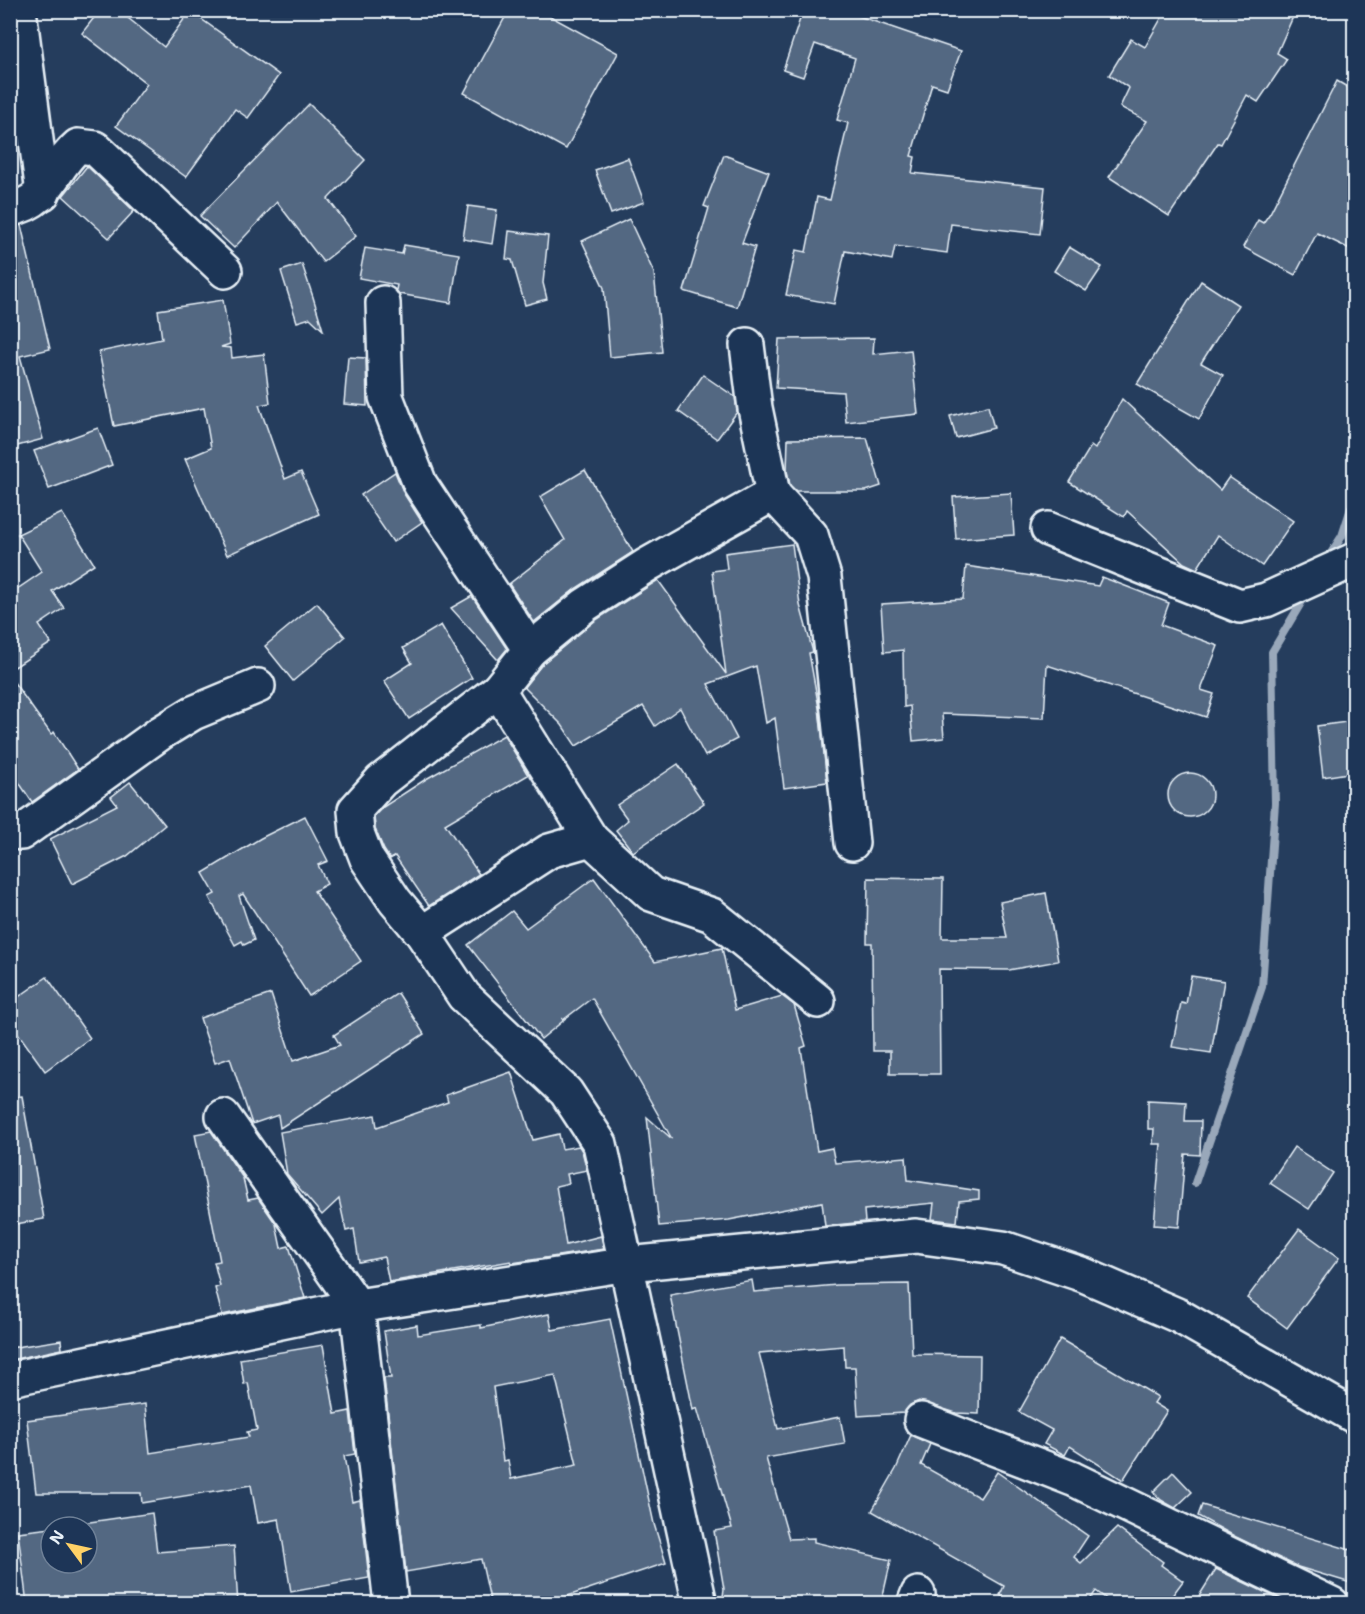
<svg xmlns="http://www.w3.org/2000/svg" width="1365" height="1614" viewBox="0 0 1365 1614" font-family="'Shantell Sans',sans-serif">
  <rect width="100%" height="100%" fill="#253d5d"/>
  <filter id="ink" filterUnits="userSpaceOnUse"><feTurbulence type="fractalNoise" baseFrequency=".0167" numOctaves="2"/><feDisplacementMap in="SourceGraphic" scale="12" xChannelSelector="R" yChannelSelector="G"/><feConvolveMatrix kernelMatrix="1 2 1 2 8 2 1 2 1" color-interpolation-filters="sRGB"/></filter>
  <g filter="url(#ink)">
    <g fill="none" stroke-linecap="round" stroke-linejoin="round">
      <g stroke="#99a8ba" stroke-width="8">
        <path d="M 1326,561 L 1342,536 L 1354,499"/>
        <path d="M 1195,1183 L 1262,987 L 1275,803 L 1272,652 L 1307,593"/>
      </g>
    </g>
    <g fill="#536782" stroke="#e8f1f8" stroke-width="1.5" fill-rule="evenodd">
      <path d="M 100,10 L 118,10 L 164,47 L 190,11 L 279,75 L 248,118 L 235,109 L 186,177 L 116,126 L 147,84 L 82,33 Z"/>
      <path d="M 509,10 L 539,10 L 618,53 L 566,149 L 464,93 Z"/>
      <path d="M 803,10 L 841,10 L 961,51 L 947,89 L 932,84 L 911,156 L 915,157 L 912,173 L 1045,187 L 1040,234 L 951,224 L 947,253 L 895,246 L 892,260 L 845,251 L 834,304 L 786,295 L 796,250 L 806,252 L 817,197 L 830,200 L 848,123 L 837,120 L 855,58 L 815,44 L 803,77 L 783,70 Z"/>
      <path d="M 1166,10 L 1296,10 L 1277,53 L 1287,59 L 1258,102 L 1247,95 L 1221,144 L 1218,143 L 1169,216 L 1109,177 L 1147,121 L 1120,107 L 1129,88 L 1109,75 L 1131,39 L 1145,47 Z"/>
      <path d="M 1337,81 L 1354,91 L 1354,251 L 1317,233 L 1295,275 L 1243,247 L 1258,220 L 1263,223 L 1270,213 Z"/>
      <path d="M 309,104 L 365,160 L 328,199 L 356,236 L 323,262 L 277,202 L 234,248 L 200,216 Z"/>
      <path d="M 724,155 L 769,172 L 742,243 L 755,247 L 737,307 L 684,291 L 709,208 L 704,206 Z"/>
      <path d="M 628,158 L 644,202 L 611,214 L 595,170 Z"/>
      <path d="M 87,166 L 134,211 L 109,238 L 63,196 Z"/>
      <path d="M 468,206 L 497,210 L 492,244 L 463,239 Z"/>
      <path d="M 629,219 L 654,273 L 662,352 L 610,357 L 604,288 L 582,241 Z"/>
      <path d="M 21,225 L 50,349 L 20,356 L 43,439 L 10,448 L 10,227 Z"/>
      <path d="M 509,231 L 548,236 L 543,283 L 547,299 L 525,305 L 512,260 L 506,259 Z"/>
      <path d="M 404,245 L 459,254 L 451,303 L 399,294 L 396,290 L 397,285 L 359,278 L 365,248 L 402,254 Z"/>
      <path d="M 1069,247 L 1102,267 L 1086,291 L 1054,271 Z"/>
      <path d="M 302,264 L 313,297 L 323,330 L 310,318 L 297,322 L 281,271 Z"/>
      <path d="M 1201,281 L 1238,305 L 1201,363 L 1223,375 L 1199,419 L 1137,384 Z"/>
      <path d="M 223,300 L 230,344 L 221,347 L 231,348 L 232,358 L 264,354 L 270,403 L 259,405 L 285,479 L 301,472 L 319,514 L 227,555 L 185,459 L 211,448 L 204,408 L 114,426 L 99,352 L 162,339 L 158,310 Z"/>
      <path d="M 874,338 L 873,354 L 911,350 L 918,414 L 846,422 L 843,392 L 776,388 L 779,339 Z"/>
      <path d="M 348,357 L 366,358 L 367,406 L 344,404 Z"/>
      <path d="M 703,375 L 735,397 L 737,412 L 717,439 L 678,411 Z"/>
      <path d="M 1122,399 L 1220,490 L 1229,477 L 1293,521 L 1262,566 L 1218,535 L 1197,569 L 1184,563 L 1127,511 L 1124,517 L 1069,482 L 1091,446 L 1095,449 Z"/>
      <path d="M 988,406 L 994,428 L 956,438 L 950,416 Z"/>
      <path d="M 98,428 L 112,465 L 49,489 L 34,451 Z"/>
      <path d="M 867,438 L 881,486 L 866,491 L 796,491 L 790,485 L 787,471 L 788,439 Z"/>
      <path d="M 585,470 L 633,552 L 575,589 L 534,622 L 509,584 L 565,540 L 540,497 Z"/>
      <path d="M 395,472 L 404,494 L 422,522 L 393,542 L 361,495 Z"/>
      <path d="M 1011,493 L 1014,535 L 956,539 L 953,497 Z"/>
      <path d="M 62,513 L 94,564 L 52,591 L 64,608 L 39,625 L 51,643 L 10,670 L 10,594 L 42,572 L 18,534 Z"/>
      <path d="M 792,544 L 800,605 L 813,652 L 809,653 L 819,708 L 827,782 L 784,788 L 775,718 L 766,723 L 756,666 L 708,684 L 737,739 L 705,756 L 680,708 L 655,726 L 643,706 L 576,746 L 562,725 L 524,687 L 543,663 L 596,620 L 658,580 L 726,674 L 712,571 L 727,569 L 725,553 Z"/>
      <path d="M 966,566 L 1098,586 L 1102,577 L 1169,603 L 1161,625 L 1218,646 L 1201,690 L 1214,694 L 1206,717 L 1047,665 L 1044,718 L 942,714 L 944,738 L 913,741 L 910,706 L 904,707 L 903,650 L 884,652 L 881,604 L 963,599 Z"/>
      <path d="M 472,596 L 507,649 L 498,660 L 451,608 Z"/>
      <path d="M 317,603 L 345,637 L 293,681 L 265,646 Z"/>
      <path d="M 441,625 L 472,678 L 409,719 L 384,681 L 412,663 L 403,648 Z"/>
      <path d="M 10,677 L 51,734 L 54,732 L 78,769 L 32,802 L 10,769 Z"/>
      <path d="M 1354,721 L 1354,772 L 1323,777 L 1317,726 Z"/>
      <path d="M 504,735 L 528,775 L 445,824 L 479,874 L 429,906 L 395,856 L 390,859 L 384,850 L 375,829 L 374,816 L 383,807 L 426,779 Z"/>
      <path d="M 678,764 L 704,803 L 633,852 L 616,830 L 628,820 L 617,805 Z"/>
      <circle cx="1190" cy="795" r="22"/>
      <path d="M 130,782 L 165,825 L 127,856 L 72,884 L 50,839 L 117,805 L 111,797 Z"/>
      <path d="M 305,816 L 328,861 L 318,865 L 327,884 L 314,891 L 361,961 L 309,996 L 243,894 L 239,896 L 254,940 L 244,945 L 242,941 L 235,945 L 209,897 L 215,894 L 203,873 L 261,838 Z"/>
      <path d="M 594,878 L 655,962 L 722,948 L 735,1010 L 782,996 L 794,1005 L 806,1046 L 801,1048 L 817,1151 L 832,1148 L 835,1163 L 906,1157 L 908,1180 L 979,1191 L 979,1199 L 959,1201 L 957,1222 L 932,1219 L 934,1203 L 864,1210 L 865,1222 L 825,1226 L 822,1202 L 729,1220 L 659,1226 L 647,1117 L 672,1139 L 592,998 L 563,1020 L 562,1018 L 563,1021 L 541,1039 L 468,945 L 512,911 L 526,928 Z"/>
      <path d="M 868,878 L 943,879 L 942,938 L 1007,938 L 1000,902 L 1046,893 L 1058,961 L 1009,970 L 939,969 L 940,1074 L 890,1074 L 890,1051 L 873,1051 L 872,943 L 867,943 Z"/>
      <path d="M 1191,976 L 1224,981 L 1211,1053 L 1172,1047 L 1181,1003 L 1186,1004 Z"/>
      <path d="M 47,977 L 90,1038 L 45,1071 L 10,1022 L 10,1003 Z"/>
      <path d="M 398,993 L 424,1034 L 280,1128 L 278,1115 L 252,1124 L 230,1058 L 215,1063 L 200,1018 L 271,994 L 293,1061 L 340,1045 L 334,1035 Z"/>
      <path d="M 511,1072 L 533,1140 L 559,1134 L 562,1149 L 579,1146 L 582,1151 L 587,1170 L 567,1174 L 569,1183 L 556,1186 L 566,1245 L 601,1236 L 604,1249 L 512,1263 L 511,1261 L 389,1282 L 384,1257 L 359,1262 L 354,1229 L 346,1231 L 339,1199 L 322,1215 L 287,1174 L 280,1132 L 375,1115 L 377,1127 L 448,1102 L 446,1095 Z"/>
      <path d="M 22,1096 L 44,1219 L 10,1225 L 10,1097 Z"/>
      <path d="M 1148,1100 L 1186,1102 L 1185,1121 L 1201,1121 L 1200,1155 L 1185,1154 L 1179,1227 L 1154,1225 L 1161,1144 L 1153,1144 L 1154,1129 L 1148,1129 Z"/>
      <path d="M 211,1131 L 243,1178 L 248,1200 L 258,1198 L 276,1224 L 281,1248 L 289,1246 L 305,1298 L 222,1315 L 215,1288 L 220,1286 L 214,1262 L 220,1261 L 195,1134 Z"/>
      <path d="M 1294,1147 L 1333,1173 L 1309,1209 L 1270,1183 Z"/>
      <path d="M 1299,1229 L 1339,1258 L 1287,1328 L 1247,1298 Z"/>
      <path d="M 752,1280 L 754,1292 L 837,1285 L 909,1284 L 912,1354 L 980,1355 L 979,1414 L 956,1413 L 919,1401 L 910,1405 L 904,1413 L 858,1416 L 855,1367 L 845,1367 L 844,1346 L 759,1353 L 778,1429 L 840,1417 L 845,1444 L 766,1458 L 789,1539 L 814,1538 L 814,1542 L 891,1560 L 881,1604 L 722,1604 L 724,1589 L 714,1531 L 732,1528 L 697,1408 L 693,1410 L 670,1295 Z"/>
      <path d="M 549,1314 L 552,1330 L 610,1319 L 654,1524 L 666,1563 L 553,1601 L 552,1596 L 491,1604 L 481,1559 L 406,1572 L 384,1378 L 391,1378 L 384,1331 L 417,1325 L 418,1335 L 481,1325 L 481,1328 ZM 555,1375 L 577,1465 L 511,1479 L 508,1460 L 503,1461 L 493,1387 Z"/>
      <path d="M 1060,1339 L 1158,1397 L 1154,1403 L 1167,1411 L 1123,1480 L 1070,1446 L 1065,1455 L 1044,1444 L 1052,1430 L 1019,1412 Z"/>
      <path d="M 61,1340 L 62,1349 L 10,1360 L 10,1348 Z"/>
      <path d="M 323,1345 L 335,1414 L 350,1411 L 355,1454 L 344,1456 L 352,1502 L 360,1500 L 369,1578 L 291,1592 L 279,1519 L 258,1523 L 251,1485 L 142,1503 L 141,1493 L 36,1493 L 27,1420 L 145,1404 L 150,1453 L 249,1437 L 247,1432 L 257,1430 L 248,1383 L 244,1384 L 240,1359 Z"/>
      <path d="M 911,1435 L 930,1444 L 921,1465 L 980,1498 L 997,1472 L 1088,1536 L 1074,1557 L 1081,1563 L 1117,1528 L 1163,1562 L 1161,1565 L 1183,1581 L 1166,1604 L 1113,1604 L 1096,1591 L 1087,1604 L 1013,1604 L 1000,1595 L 1004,1586 L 872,1511 L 896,1469 Z"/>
      <path d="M 1173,1472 L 1192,1492 L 1175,1508 L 1161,1500 L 1153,1492 Z"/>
      <path d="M 1202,1505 L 1354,1551 L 1354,1584 L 1298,1567 L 1236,1537 L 1198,1516 Z"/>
      <path d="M 152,1513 L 157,1552 L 234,1546 L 238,1604 L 27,1604 L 18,1532 L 51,1528 L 51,1563 L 87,1563 L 87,1527 L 55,1527 Z"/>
      <path d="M 1216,1569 L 1277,1598 L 1285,1604 L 1194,1604 Z"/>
    </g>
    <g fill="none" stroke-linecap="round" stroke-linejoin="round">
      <g stroke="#e8f1f8" stroke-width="38">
        <g id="street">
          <path d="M 19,10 L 43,193"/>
          <path d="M 10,209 C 50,202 50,170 78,146 L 95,148 L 225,271"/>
          <path d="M 383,303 L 386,397 L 420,484 L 530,650 L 498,690 L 591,839"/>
          <path d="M 747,345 L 755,408 L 773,494"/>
          <path d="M 1048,529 L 1240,606 L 1266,600 L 1354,560"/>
          <path d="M 530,650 L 585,605 L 647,565 L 773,494 L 811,535 L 824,577 L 852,843"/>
          <path d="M 498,690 L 381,781 L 355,810 L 357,833 L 367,859 L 395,901 L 422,933 L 464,996 L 566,1092 L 600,1144 L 700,1604"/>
          <path d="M 10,831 L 21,833 L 162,732 L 193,713 L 258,686"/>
          <path d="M 422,933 L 549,851 L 591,839 L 651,894 L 712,915 L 818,1001"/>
          <path d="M 223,1116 L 357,1306 L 391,1604"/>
          <path d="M 10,1379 L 357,1306 L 628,1264 L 916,1236 L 1003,1248 L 1084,1275 L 1179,1316 L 1354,1416"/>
          <path d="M 921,1420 L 1073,1479 L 1332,1604"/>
          <path d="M 914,1604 L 918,1594"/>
        </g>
      </g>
      <use href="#street" stroke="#1d3557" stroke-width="33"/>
    </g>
  </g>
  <rect width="1365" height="1614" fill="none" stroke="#1d3557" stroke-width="36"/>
  <rect x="18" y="18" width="1329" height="1578" fill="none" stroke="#e8f1f8" stroke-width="2" filter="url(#ink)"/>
  <g transform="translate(69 1545) rotate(303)"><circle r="28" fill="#1d3557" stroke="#6e8097" stroke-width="1.5"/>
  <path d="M0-4.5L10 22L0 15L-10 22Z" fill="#ffd166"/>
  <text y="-9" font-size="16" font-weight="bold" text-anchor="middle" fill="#e8f1f8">N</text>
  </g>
</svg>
